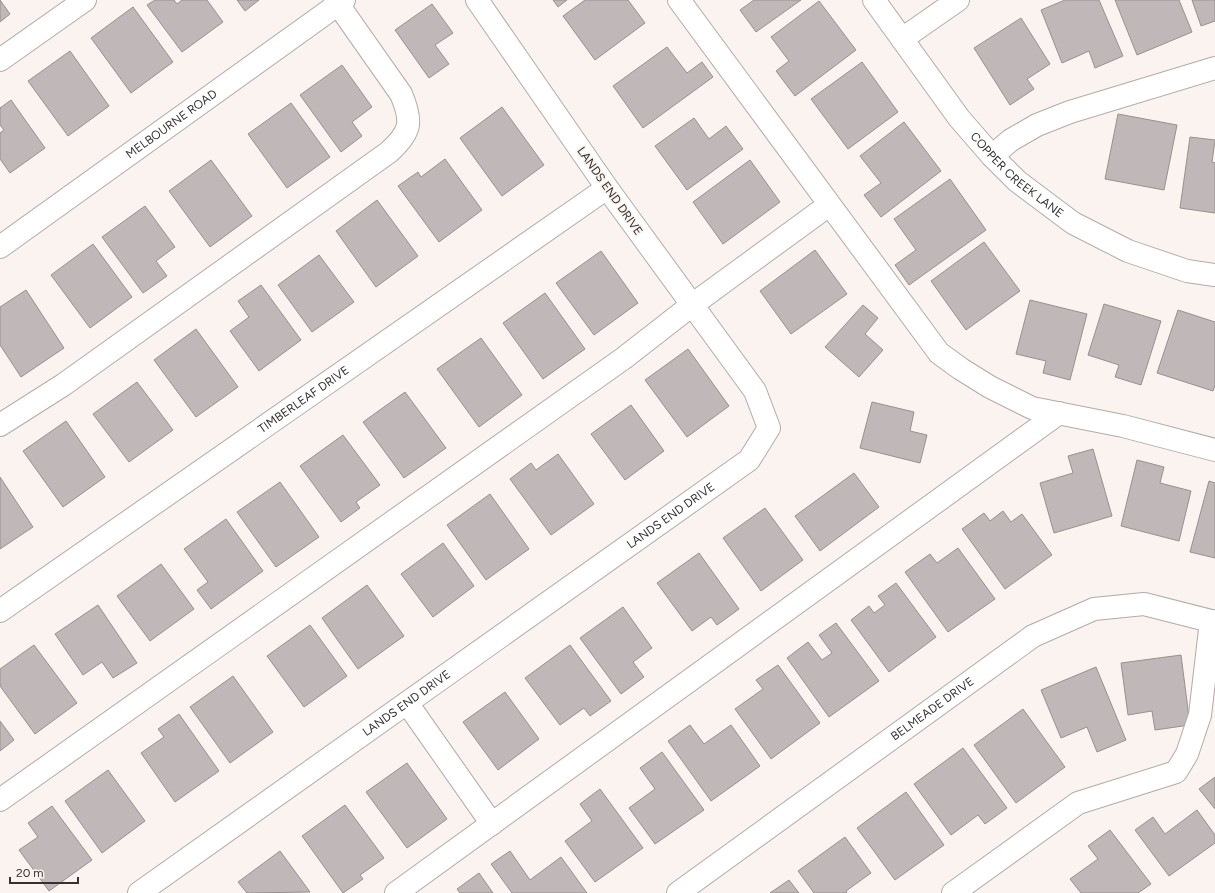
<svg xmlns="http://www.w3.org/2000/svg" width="1215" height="893" viewBox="0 0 1215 893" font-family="Figtree,sans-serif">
  <rect width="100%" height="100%" fill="#fbf3ef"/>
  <g fill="#c0b8b8" stroke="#989090">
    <path d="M 0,0 L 10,14 L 0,22 Z"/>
    <path d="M 155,0 L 174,0 L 177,4 L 182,0 L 207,0 L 223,22 L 182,52 L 147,5 Z"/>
    <path d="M 237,0 L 259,0 L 245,11 Z"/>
    <path d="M 553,0 L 567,0 L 558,7 Z"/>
    <path d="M 585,0 L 628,0 L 645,23 L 595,60 L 563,16 Z"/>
    <path d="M 754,0 L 801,0 L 756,32 L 740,10 Z"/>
    <path d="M 1065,0 L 1099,0 L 1123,56 L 1095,68 L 1089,51 L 1062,63 L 1041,10 Z"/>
    <path d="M 1115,0 L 1179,0 L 1192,32 L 1137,55 Z"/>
    <path d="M 1192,0 L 1215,0 L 1215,21 L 1201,26 Z"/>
    <path d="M 819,1 L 856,50 L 795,96 L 776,71 L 789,61 L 771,37 Z"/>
    <path d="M 432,4 L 453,33 L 435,45 L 449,64 L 429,78 L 395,30 Z"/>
    <path d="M 133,7 L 173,62 L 131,93 L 91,38 Z"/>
    <path d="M 1021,18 L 1050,64 L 1027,79 L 1034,89 L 1010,105 L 974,48 Z"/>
    <path d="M 667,47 L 687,73 L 702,62 L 713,77 L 643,128 L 613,86 Z"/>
    <path d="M 70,51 L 109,106 L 68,136 L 28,81 Z"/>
    <path d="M 862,62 L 898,112 L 848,149 L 811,99 Z"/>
    <path d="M 342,65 L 372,107 L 352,122 L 362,136 L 341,152 L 300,95 Z"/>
    <path d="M 11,100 L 45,148 L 10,173 L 0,159 L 0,133 L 4,130 L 0,125 L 0,108 Z"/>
    <path d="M 291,103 L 330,157 L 287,188 L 248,134 Z"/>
    <path d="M 502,107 L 544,165 L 502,196 L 460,138 Z"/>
    <path d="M 1118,114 L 1177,125 L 1164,190 L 1105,179 Z"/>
    <path d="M 694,118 L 709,139 L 726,126 L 743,149 L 687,190 L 655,146 Z"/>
    <path d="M 904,122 L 941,171 L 881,217 L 864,195 L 881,183 L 860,156 Z"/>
    <path d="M 1190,137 L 1215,140 L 1212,162 L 1215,163 L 1215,213 L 1180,208 Z"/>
    <path d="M 445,159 L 482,210 L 439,242 L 398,186 L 418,172 L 421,177 Z"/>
    <path d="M 211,160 L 252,216 L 210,247 L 169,191 Z"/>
    <path d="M 750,160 L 780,202 L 723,244 L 693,202 Z"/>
    <path d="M 950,179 L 986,230 L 909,285 L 895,265 L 916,250 L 894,219 Z"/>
    <path d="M 377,200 L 418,256 L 376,287 L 336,231 Z"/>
    <path d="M 145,206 L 175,247 L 156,261 L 167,276 L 143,293 L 102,237 Z"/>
    <path d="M 984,242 L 1020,291 L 966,330 L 931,281 Z"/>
    <path d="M 93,244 L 132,297 L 90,328 L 51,275 Z"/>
    <path d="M 815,250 L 847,294 L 791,334 L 760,291 Z"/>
    <path d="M 601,251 L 638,303 L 594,335 L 556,283 Z"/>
    <path d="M 319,255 L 354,302 L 312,332 L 278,285 Z"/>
    <path d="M 261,285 L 301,340 L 259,371 L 230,331 L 249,317 L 238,301 Z"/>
    <path d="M 26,290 L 64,348 L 21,377 L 0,345 L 0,307 Z"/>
    <path d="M 545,293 L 585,349 L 543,379 L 503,323 Z"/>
    <path d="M 1030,300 L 1087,314 L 1070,380 L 1043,373 L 1046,361 L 1016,354 Z"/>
    <path d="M 1104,304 L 1161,321 L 1141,385 L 1115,377 L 1119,365 L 1088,355 Z"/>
    <path d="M 863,305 L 878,318 L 865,334 L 883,350 L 859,377 L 825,347 Z"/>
    <path d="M 1178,310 L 1215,322 L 1215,385 L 1213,391 L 1157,373 Z"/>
    <path d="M 196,329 L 238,387 L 196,417 L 154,360 Z"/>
    <path d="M 481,338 L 522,395 L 479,427 L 437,369 Z"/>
    <path d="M 688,349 L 729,406 L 687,437 L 645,380 Z"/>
    <path d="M 137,382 L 173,430 L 129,462 L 93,414 Z"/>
    <path d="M 405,392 L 446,448 L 404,478 L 363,422 Z"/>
    <path d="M 872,402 L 914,412 L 910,431 L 927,435 L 920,463 L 860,448 Z"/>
    <path d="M 631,405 L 664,451 L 625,480 L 591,434 Z"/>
    <path d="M 66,421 L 105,477 L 63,507 L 23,451 Z"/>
    <path d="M 343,435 L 380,485 L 356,502 L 360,508 L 341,522 L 300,466 Z"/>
    <path d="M 1093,449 L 1112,516 L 1054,533 L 1040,483 L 1073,473 L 1068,456 Z"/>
    <path d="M 558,454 L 594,504 L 551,535 L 510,479 L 531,463 L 536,470 Z"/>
    <path d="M 1137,460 L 1164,467 L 1160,483 L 1191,491 L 1179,541 L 1121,526 Z"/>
    <path d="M 854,473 L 879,507 L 820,551 L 795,516 Z"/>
    <path d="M 0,477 L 33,527 L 0,549 Z"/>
    <path d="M 1209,481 L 1215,483 L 1215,558 L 1190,552 Z"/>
    <path d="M 280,482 L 319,537 L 276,567 L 237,512 Z"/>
    <path d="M 490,494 L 529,549 L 486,580 L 447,525 Z"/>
    <path d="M 765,508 L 803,560 L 761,591 L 723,538 Z"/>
    <path d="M 1003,511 L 1011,522 L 1022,514 L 1052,555 L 1005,589 L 962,529 L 984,513 L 990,521 Z"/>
    <path d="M 226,519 L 263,571 L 211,609 L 197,590 L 208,582 L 184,549 Z"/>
    <path d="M 443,543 L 474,586 L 433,617 L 401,574 Z"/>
    <path d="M 958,548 L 995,599 L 948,632 L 905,572 L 930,554 L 937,563 Z"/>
    <path d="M 699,553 L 739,609 L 717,625 L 711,617 L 692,631 L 657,583 Z"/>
    <path d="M 161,564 L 194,609 L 150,641 L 117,596 Z"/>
    <path d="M 896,583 L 936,637 L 889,672 L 851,620 L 869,606 L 874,613 L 885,605 L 878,596 Z"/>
    <path d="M 367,585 L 404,636 L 358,669 L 322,618 Z"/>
    <path d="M 98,605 L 137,663 L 113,678 L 102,662 L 83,675 L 55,634 Z"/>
    <path d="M 623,607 L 652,648 L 633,662 L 644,677 L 621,694 L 580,638 Z"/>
    <path d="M 836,623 L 879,681 L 829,717 L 787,658 L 808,642 L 822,660 L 832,653 L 819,635 Z"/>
    <path d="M 310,625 L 347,676 L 304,707 L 267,656 Z"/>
    <path d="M 34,645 L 77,703 L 35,734 L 0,686 L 0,669 Z"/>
    <path d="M 570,645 L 611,701 L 590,716 L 584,708 L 560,725 L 525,678 Z"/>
    <path d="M 1181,655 L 1190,725 L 1155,730 L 1152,711 L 1128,715 L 1121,663 Z"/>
    <path d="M 778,665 L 820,723 L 771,759 L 735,709 L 763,689 L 756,680 Z"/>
    <path d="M 1096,667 L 1126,740 L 1097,752 L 1087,727 L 1061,738 L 1041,690 Z"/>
    <path d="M 233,676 L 273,732 L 230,763 L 190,707 Z"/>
    <path d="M 505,692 L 539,739 L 498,770 L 463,722 Z"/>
    <path d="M 1023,709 L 1065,767 L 1016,803 L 974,745 Z"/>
    <path d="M 179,714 L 219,771 L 175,802 L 141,753 L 164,737 L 158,729 Z"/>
    <path d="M 0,721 L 14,740 L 0,751 Z"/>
    <path d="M 690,725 L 704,744 L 731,725 L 760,766 L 711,801 L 668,741 Z"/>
    <path d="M 963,748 L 1007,808 L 985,824 L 978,815 L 951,835 L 914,784 Z"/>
    <path d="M 662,752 L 704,810 L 655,844 L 629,808 L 655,789 L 640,768 Z"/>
    <path d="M 407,763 L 447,819 L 407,848 L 366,792 Z"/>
    <path d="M 108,770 L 145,821 L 102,853 L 65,801 Z"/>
    <path d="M 1215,777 L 1215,809 L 1199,789 Z"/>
    <path d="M 600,789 L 643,848 L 595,882 L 565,841 L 592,821 L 580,804 Z"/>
    <path d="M 906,792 L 944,845 L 895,880 L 857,828 Z"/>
    <path d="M 345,805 L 384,858 L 360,875 L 363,879 L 343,893 L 302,836 Z"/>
    <path d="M 52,806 L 92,860 L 49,891 L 19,850 L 38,837 L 28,823 Z"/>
    <path d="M 1197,810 L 1215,835 L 1215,843 L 1169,876 L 1135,830 L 1153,817 L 1165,834 Z"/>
    <path d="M 1110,830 L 1151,884 L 1138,893 L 1081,893 L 1070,879 L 1098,859 L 1088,846 Z"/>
    <path d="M 845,837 L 871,873 L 846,891 L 847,893 L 814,893 L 798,871 Z"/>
    <path d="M 280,851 L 310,892 L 247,893 L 238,882 Z"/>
    <path d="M 510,851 L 530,880 L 561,857 L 587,893 L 512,893 L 491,864 Z"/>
    <path d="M 479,873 L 493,893 L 460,893 L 457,889 Z"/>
    <path d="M 789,880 L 799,893 L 770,893 Z"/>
  </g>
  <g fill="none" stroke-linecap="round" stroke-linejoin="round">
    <g stroke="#b3aba8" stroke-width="24">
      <g id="minor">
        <path d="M 679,0 L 939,353 L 961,369 L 990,387 L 1032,408 L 1123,426 L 1215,450"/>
        <path id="s1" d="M 874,0 L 959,118 L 992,156 L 1017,181 L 1073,223 L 1128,251 L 1187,271 L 1215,275"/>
        <path d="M 902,39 L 958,0"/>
        <path d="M 0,60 L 85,0"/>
        <path d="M 992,156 L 1011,140 L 1037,125 L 1070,112 L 1215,68"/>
        <path id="s2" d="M 0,247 L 344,0"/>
        <path d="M 0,425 L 63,385 L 389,152 C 411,132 413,122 401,94 L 335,0"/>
        <path id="s3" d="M 0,611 L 607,188"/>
        <path d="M 407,703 L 492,824"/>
        <path d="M 0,800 L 624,358 L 692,305 L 829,205"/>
        <path id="s4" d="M 139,893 L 749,460 L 769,428 L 755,391 L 607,188 L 477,0"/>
        <path d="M 396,893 L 1059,413"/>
        <path id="s5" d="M 678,893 L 1033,636 L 1094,609 L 1144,604 L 1215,622"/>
        <path d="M 953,893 L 1078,803 L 1176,772 L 1187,754 L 1200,715 L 1211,621"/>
      </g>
    </g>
    <use href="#minor" stroke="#fff" stroke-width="22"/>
  </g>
  <g text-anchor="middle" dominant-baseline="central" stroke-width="3.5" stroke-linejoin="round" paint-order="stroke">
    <g font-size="12" fill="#343130" stroke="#fbf3ef">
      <text stroke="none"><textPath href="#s2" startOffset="211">MELBOURNE ROAD</textPath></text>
      <text stroke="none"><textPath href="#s1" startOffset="227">COPPER CREEK LANE</textPath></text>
      <text transform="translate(610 191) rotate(55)">LANDS END DRIVE</text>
      <text stroke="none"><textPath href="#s3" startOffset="370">TIMBERLEAF DRIVE</textPath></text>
      <text stroke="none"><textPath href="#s4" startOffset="652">LANDS END DRIVE</textPath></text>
      <text stroke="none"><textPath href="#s4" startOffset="328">LANDS END DRIVE</textPath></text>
      <text stroke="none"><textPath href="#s5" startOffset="314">BELMEADE DRIVE</textPath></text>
    </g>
  </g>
  <path d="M10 877v6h68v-6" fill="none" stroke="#343130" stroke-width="2"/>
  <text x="16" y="877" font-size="12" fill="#343130" stroke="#fbf3ef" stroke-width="3" paint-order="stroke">20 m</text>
</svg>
